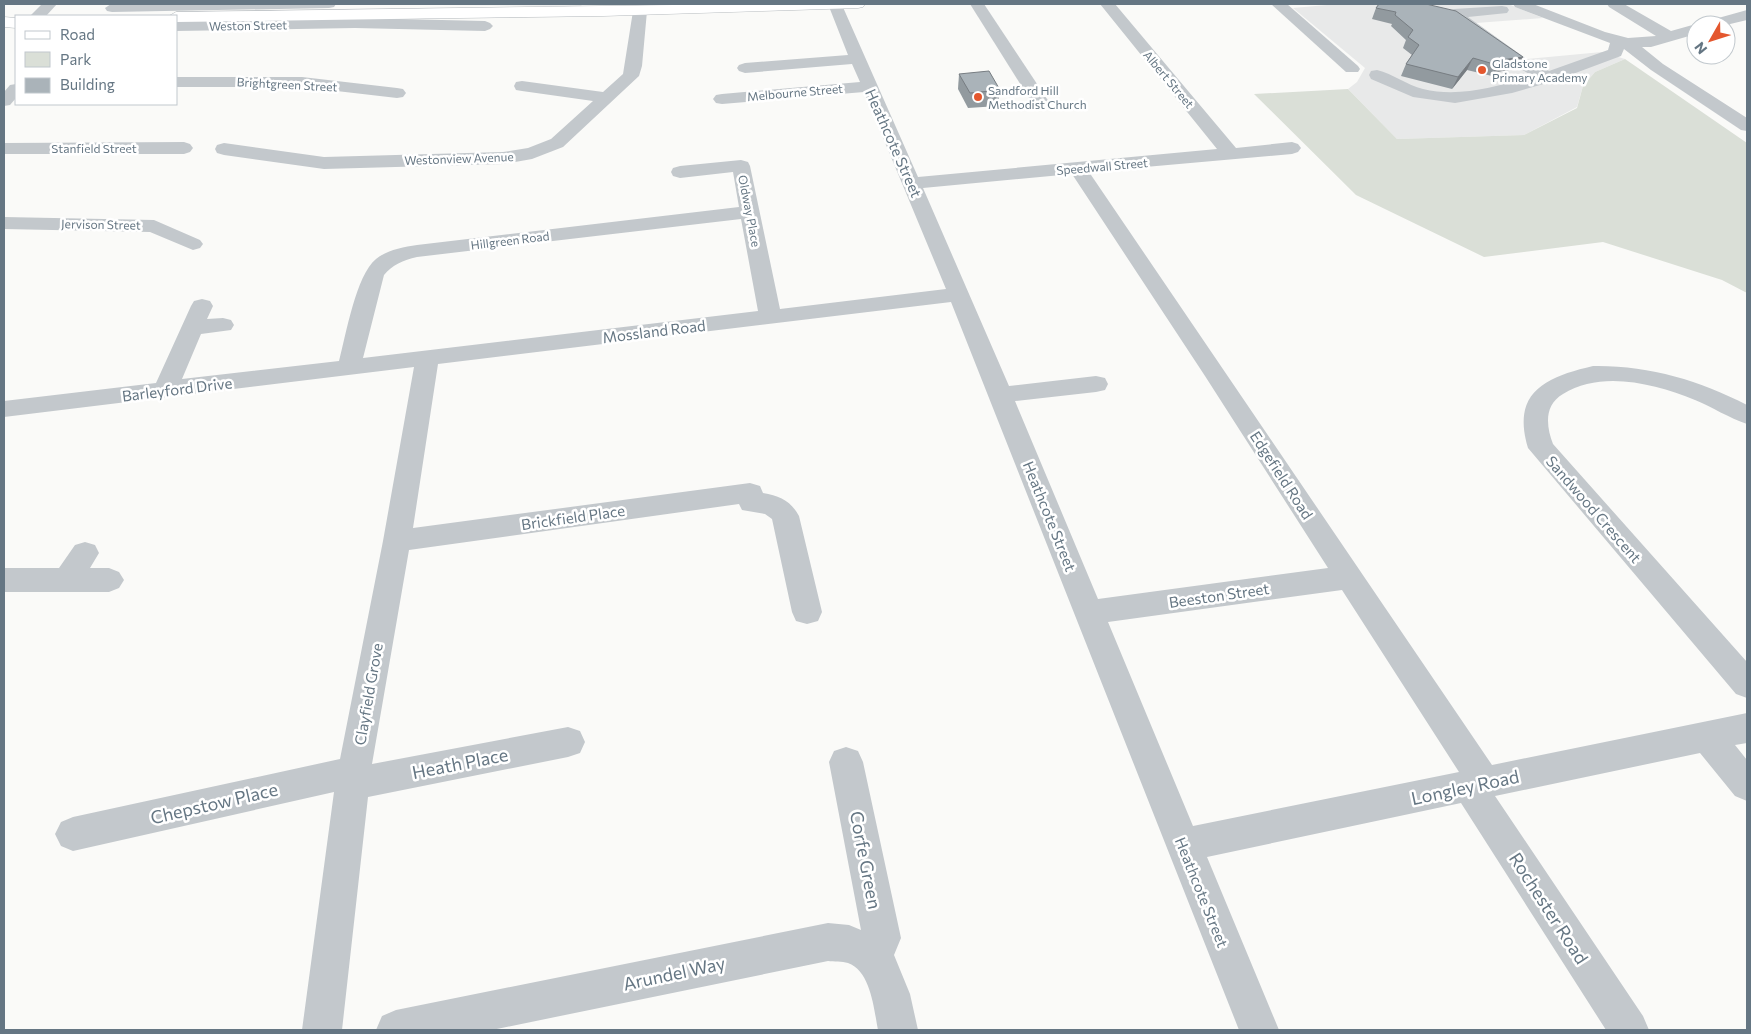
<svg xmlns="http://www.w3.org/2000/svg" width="1751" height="1034" viewBox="0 0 1751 1034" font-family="Commissioner,sans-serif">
  <rect width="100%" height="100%" fill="#fafaf8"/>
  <g fill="#e8e9e9">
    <path d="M 438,4 L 580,4 L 582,6 L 438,5 Z"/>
    <path d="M 1338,4 L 1508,4 L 1543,18 L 1476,23 L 1527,59 L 1602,52 L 1625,59 L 1595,72 L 1583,86 L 1577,107 L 1524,135 L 1397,139 L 1348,89 L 1357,82 L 1365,68 L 1293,8 Z"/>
  </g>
  <path fill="#dadfd7" d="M 1625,59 L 1747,143 L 1747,293 L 1722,280 L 1603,242 L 1484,257 L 1356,195 L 1254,94 L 1348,89 L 1397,139 L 1524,135 L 1577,108 L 1583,86 L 1595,72 Z"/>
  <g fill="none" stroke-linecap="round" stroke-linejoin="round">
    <g stroke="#b5babe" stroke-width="1">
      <g id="major">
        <path d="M 748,4 L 865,4 L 863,7 L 858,8 L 603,16 L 176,22 L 176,16 L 169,16 L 176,12 Z"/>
        <path d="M 4,17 L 16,18 L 16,28 L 4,27 Z"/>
      </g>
    </g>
    <g fill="#c3c8cc" fill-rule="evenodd">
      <path d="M 42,4 L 57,4 L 46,16 L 30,16 Z"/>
      <path d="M 111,4 L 336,4 L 334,7 L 329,8 L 112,12 L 107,11 L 105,8 Z"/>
      <path d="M 828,4 L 842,5 L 918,177 L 1217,149 L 1100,4 L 1115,4 L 1236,148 L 1292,142 L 1298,144 L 1301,148 L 1298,152 L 1292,154 L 1089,172 L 1492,765 L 1747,713 L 1747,743 L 1735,745 L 1747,760 L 1747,801 L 1735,796 L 1700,753 L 1495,796 L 1643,1016 L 1649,1030 L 1606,1030 L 1461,803 L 1207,857 L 1279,1030 L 1239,1030 L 951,302 L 438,364 L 413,528 L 750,483 L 760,486 L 763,493 C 780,496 791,501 799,516 L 822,612 L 818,621 L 807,624 L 796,621 L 792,612 L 772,519 L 765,514 L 742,510 L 739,504 L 409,550 L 372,764 L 568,727 L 580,731 L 585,742 L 580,753 L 568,757 L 368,797 L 342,1030 L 302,1030 L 334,792 L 73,851 L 61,846 L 55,834 L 61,822 L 73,817 L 340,759 L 383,541 L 414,367 L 4,417 L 4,401 L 156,383 L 191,306 L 194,301 L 202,299 L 210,301 L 213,306 L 207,319 L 223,318 L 231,320 L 234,325 L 231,330 L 201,334 L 182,379 L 339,361 C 346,335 356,275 376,259 C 387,250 403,247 417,245 L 739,207 L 733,172 L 680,178 L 673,176 L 671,172 L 673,168 L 680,166 L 741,160 L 748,162 L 750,166 L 780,309 L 946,289 L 864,92 L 722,104 L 716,103 L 713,99 L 716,95 L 722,94 L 860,82 L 852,64 L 745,73 L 739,71 L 737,68 L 739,65 L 745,63 L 848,55 ZM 1072,174 L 1205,376 L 1328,568 L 1098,599 L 1015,401 L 1096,392 L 1105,390 L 1108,384 L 1105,378 L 1096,376 L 1009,386 L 923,188 ZM 741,219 L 758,311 L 363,358 L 384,275 C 392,265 403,260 417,257 ZM 1342,590 L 1459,772 L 1193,826 L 1108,622 Z"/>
      <path d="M 970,4 L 984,4 L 1049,102 L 1046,106 L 1040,107 L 1034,106 Z"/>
      <path d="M 1271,4 L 1287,4 L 1358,66 L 1360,69 L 1358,72 L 1346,72 Z"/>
      <path d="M 1513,4 L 1533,4 L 1605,32 L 1628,38 L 1656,36 L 1609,7 L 1607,4 L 1624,4 L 1671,31 L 1696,24 L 1699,25 L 1696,25 L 1696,34 L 1651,47 L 1642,47 L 1663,64 L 1747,118 L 1747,131 L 1741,130 L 1651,70 L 1624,49 L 1621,56 L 1554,81 L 1512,93 L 1455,103 L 1413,97 L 1371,79 L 1369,75 L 1371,71 L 1377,70 C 1393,74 1407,85 1423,89 C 1460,98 1498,86 1533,76 L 1517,67 L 1449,17 L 1446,14 L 1449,11 L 1454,9 L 1502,6 L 1507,7 L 1509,10 L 1507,13 L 1468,17 L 1529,61 L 1549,71 L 1608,50 L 1610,43 L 1515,7 Z"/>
      <path d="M 640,7 L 645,8 L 647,11 L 642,66 L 639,76 L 563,147 L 532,159 L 503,164 L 324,169 L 224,155 L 217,153 L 215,149 L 217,145 L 224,143 L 324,157 L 503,152 L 528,148 L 551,139 L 593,101 L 522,91 L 516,90 L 514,86 L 516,82 L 522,81 L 603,92 L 623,74 L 633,11 L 635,8 Z"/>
      <path d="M 1747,10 L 1747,20 L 1726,25 L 1701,25 L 1704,22 Z"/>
      <path d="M 355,18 L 485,21 L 490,23 L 493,26 L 490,29 L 485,31 L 355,28 L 176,31 L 176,21 Z"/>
      <path d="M 176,77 L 302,77 L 397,88 L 403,89 L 406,93 L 403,97 L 397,98 L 302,87 L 176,87 Z"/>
      <path d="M 16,84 L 16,98 L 10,105 L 4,106 L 4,92 L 10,85 Z"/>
      <path d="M 184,142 L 190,144 L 193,148 L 190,152 L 184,154 L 4,154 L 4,143 Z"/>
      <path d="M 4,217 L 154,220 L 200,240 L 203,244 L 200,248 L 193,250 L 150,232 L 4,229 Z"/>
      <path d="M 1593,366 C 1647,365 1699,380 1747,405 L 1747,424 C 1729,418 1712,407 1695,400 C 1655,384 1602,370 1563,394 C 1544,405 1546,426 1553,444 L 1747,662 L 1747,698 L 1736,694 L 1528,448 C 1511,392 1546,377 1593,366 Z"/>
      <path d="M 85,542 L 95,545 L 99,553 L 90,568 L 109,568 L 119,572 L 124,580 L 119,588 L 109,592 L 4,592 L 4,568 L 59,568 L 75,545 Z"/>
      <path d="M 846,747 L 858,751 L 863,762 L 901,938 L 894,955 L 910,994 L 918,1030 L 878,1030 C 874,1010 871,971 848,963 C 842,961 834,962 828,961 L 492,1030 L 376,1030 L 382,1016 L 396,1010 L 828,923 L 849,925 L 861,930 L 829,762 L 834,751 Z"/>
    </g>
    <use href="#major" fill="#fff" fill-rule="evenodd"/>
  </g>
  <g fill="#929a9f">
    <path d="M 1379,4 L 1517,69 L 1495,72 L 1492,76 L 1467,70 L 1452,89 L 1401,76 L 1406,64 L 1412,55 L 1403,48 L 1406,40 L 1391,26 L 1392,24 L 1372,19 L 1376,8 Z"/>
    <path d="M 959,74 L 1000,90 L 998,106 L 968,108 L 958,89 Z"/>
  </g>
  <g fill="#777d82">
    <path d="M 1523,57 L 1517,69 L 1495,72 L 1492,76 L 1497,65 L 1501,60 Z"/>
    <path d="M 1473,58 L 1467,70 L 1452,89 L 1458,77 Z"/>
  </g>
  <g fill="#aab3b9" stroke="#777d82">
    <path d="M 1379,4 L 1426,4 L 1456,11 L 1523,57 L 1501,60 L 1497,65 L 1473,58 L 1458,77 L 1406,64 L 1419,45 L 1408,37 L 1413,30 L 1395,15 L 1396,12 L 1376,8 Z"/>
    <path d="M 989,71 L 1000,90 L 970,93 L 959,74 Z"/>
  </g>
  <g fill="#e4572e" stroke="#fff" stroke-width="2">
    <circle cx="1482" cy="70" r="5"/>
    <circle cx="978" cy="97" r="5"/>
  </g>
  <g text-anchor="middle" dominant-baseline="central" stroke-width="5" stroke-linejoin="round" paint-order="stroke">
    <g font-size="12" fill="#657683" stroke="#fff">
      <text transform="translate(248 25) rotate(-1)">Weston Street</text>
      <text transform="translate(1169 79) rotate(50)">Albert Street</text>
      <text transform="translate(287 84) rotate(3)">Brightgreen Street</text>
      <text transform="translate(795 92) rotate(-5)">Melbourne Street</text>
      <text x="94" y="148">Stanfield Street</text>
      <text transform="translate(459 158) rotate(-2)">Westonview Avenue</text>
      <text transform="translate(1102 166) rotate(-5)">Speedwall Street</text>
      <text transform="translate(750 211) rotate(79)">Oldway Place</text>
      <text transform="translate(101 224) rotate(1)">Jervison Street</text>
      <text transform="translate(510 240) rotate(-7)">Hillgreen Road</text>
    </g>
    <g font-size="12" fill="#657683" stroke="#fff" text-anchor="start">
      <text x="1492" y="63">Gladstone<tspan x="1492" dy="14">Primary Academy</tspan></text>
      <text x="988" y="90">Sandford Hill<tspan x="988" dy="14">Methodist Church</tspan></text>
    </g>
    <g font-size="15" fill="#657683" stroke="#fff">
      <text transform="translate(894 143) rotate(66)">Heathcote Street</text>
      <text transform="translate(654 331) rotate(-7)">Mossland Road</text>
      <text transform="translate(177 389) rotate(-7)">Barleyford Drive</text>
      <text transform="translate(1282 475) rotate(57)">Edgefield Road</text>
      <text transform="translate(1594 509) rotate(49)">Sandwood Crescent</text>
      <text transform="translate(1050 516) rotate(68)">Heathcote Street</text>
      <text transform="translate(573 517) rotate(-8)">Brickfield Place</text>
      <text transform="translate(1219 595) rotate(-8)">Beeston Street</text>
      <text transform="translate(368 694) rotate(-80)">Clayfield Grove</text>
      <text transform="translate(1202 892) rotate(68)">Heathcote Street</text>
    </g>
    <g font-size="18" fill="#657683" stroke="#fff">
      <text transform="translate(460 763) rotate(-11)">Heath Place</text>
      <text transform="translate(1465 787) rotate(-12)">Longley Road</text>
      <text transform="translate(214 803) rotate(-13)">Chepstow Place</text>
      <text transform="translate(866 860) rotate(79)">Corfe Green</text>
      <text transform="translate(1549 908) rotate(57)">Rochester Road</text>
      <text transform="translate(674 973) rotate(-12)">Arundel Way</text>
    </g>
  </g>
  <rect width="1751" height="1034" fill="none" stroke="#657683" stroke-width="10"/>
  <rect x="15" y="15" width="162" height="90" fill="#ffffff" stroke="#c1c8cd"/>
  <rect x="25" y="31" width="25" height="8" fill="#ffffff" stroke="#c1c8cd"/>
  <text x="60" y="40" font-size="15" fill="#657683">Road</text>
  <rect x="25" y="52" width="25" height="15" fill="#dadfd7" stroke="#c1c8cd"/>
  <text x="60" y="65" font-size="15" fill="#657683">Park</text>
  <rect x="25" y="78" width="25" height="15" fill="#aab3b9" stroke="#c1c8cd"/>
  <text x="60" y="90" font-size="15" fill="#657683">Building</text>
  <g transform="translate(1711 40) rotate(231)"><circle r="24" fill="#ffffff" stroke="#c1c8cd"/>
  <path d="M0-4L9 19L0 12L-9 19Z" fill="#e4572e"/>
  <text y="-8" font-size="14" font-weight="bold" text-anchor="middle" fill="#657683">N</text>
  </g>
</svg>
